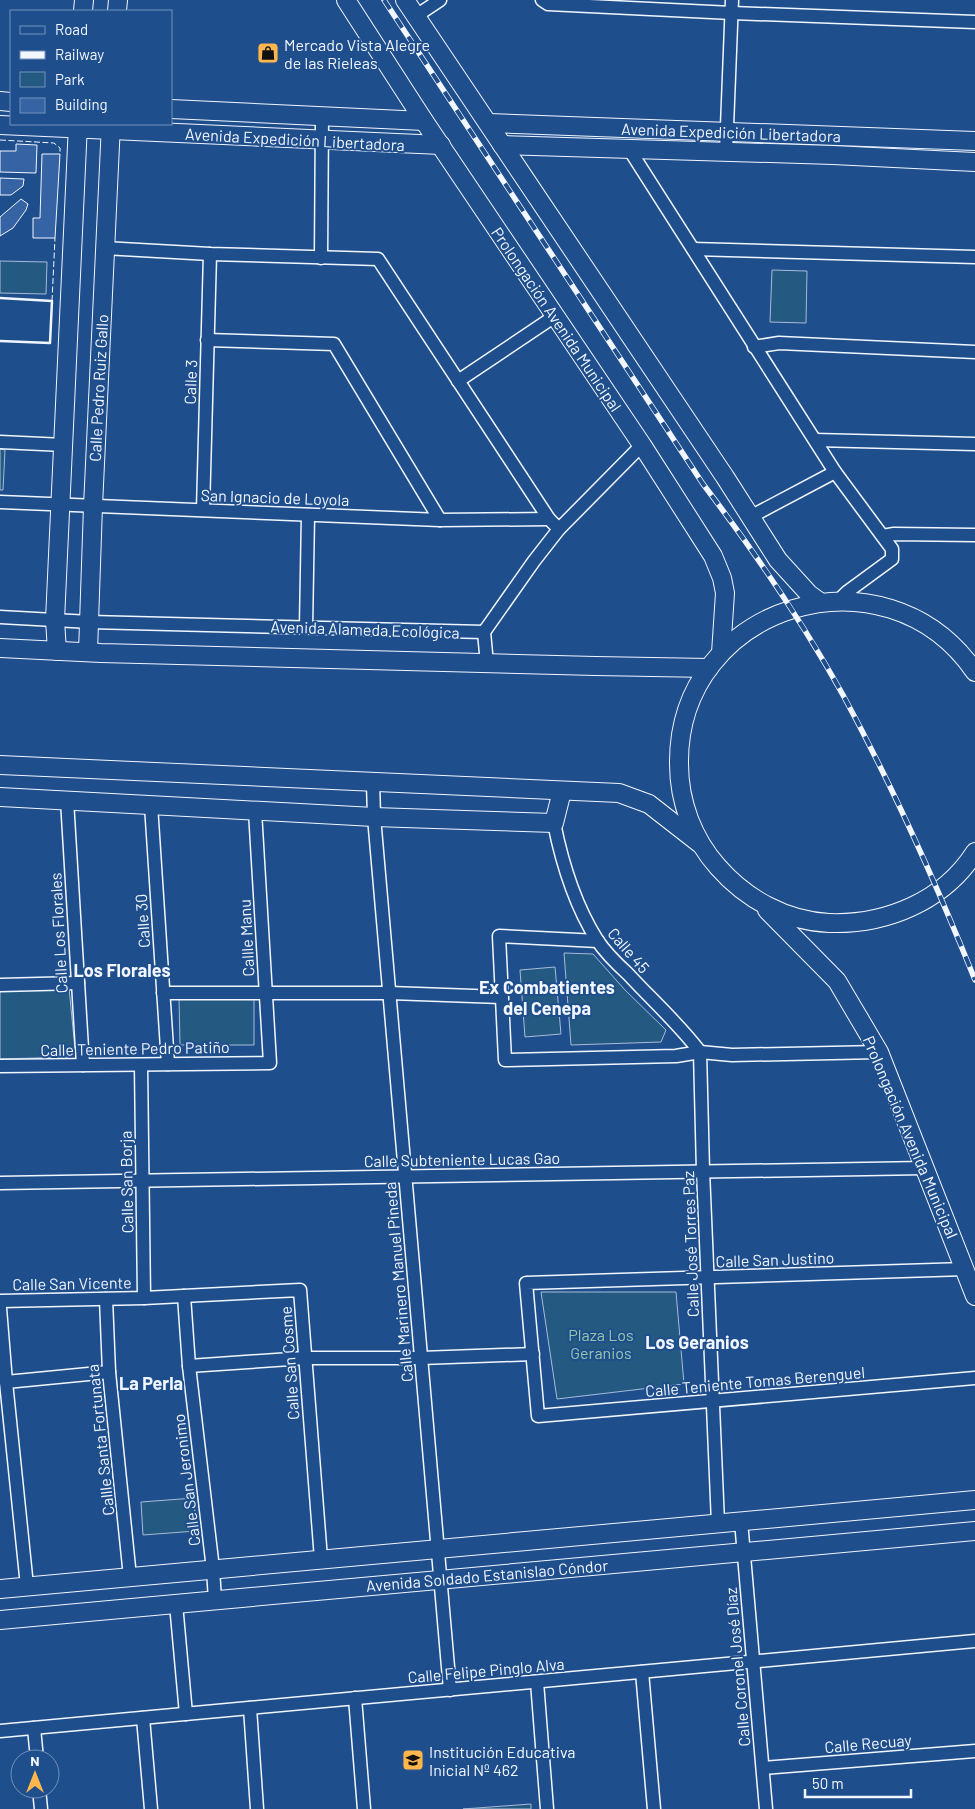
<svg xmlns="http://www.w3.org/2000/svg" width="975" height="1809" viewBox="0 0 975 1809" font-family="Barlow,sans-serif">
  <rect width="100%" height="100%" fill="#1f4e8c"/>
  <g fill="#245a82" stroke="#a8bbd7">
    <path d="M 0,261 L 47,262 L 46,294 L 0,293 Z"/>
    <path d="M 772,270 L 807,271 L 806,323 L 770,322 Z"/>
    <path d="M 0,449 L 5,450 L 3,490 L 0,490 Z"/>
    <path d="M 564,953 L 593,954 L 625,990 L 666,1030 L 661,1042 L 571,1045 Z"/>
    <path d="M 555,967 L 561,1034 L 525,1037 L 520,970 Z"/>
    <path d="M 0,988 L 69,988 L 75,1049 L 71,1057 L 0,1059 Z"/>
    <path d="M 179,998 L 254,998 L 254,1045 L 180,1045 Z"/>
    <path d="M 541,1292 L 676,1292 L 684,1384 L 557,1399 Z"/>
    <path d="M 194,1498 L 196,1531 L 143,1535 L 141,1502 Z"/>
    <path d="M 531,1804 L 531,1809 L 463,1809 Z"/>
  </g>
  <g fill="#3563a3" stroke="#f2f6ff">
    <path d="M 16,144 L 37,145 L 36,173 L 0,172 L 0,151 L 16,151 Z"/>
    <path d="M 42,154 L 60,154 L 55,238 L 33,238 L 33,218 L 40,218 Z"/>
    <path d="M 0,178 L 24,179 L 23,186 L 11,195 L 0,195 Z"/>
    <path d="M 21,199 L 28,204 L 26,210 L 13,228 L 0,236 L 0,217 Z"/>
  </g>
  <g fill="none" stroke-linecap="round" stroke-linejoin="round">
    <g stroke="#f2f6ff" stroke-width="15">
      <g id="street">
        <path d="M 542,0 L 548,4 L 732,13 L 975,22"/>
        <path d="M 416,16 L 440,0"/>
        <path d="M 629,149 L 835,472 L 892,549 L 892,559 L 847,592 L 838,601"/>
        <path d="M 726,152 L 732,0"/>
        <path d="M 104,248 L 210,254 L 378,259 L 549,519 L 559,529"/>
        <path d="M 693,249 L 975,257"/>
        <path d="M 321,258 L 322,116"/>
        <path d="M 207,340 L 334,344 L 440,520"/>
        <path d="M 754,347 L 779,343 L 975,352"/>
        <path d="M 458,381 L 555,316"/>
        <path d="M 815,440 L 975,444"/>
        <path d="M 0,442 L 64,445"/>
        <path d="M 0,502 L 440,520 L 549,519"/>
        <path d="M 203,510 L 210,254"/>
        <path d="M 750,517 L 835,472"/>
        <path d="M 883,536 L 894,534 L 975,535"/>
        <path d="M 0,617 L 90,622 L 484,632 L 534,561 L 559,529 L 642,445"/>
        <path d="M 306,627 L 308,515"/>
        <path d="M 484,632 L 487,664"/>
        <path d="M 373,782 L 374,817 L 450,1690"/>
        <path d="M 67,800 L 83,1065"/>
        <path d="M 151,805 L 168,1064"/>
        <path d="M 554,823 C 562,863 575,905 597,940 C 605,952 617,964 628,974 C 652,1000 679,1024 700,1052"/>
        <path d="M 598,941 L 499,936 L 505,1060 L 676,1056 L 700,1052 L 732,1055 L 879,1052"/>
        <path d="M 0,985 L 78,983"/>
        <path d="M 163,993 L 390,993 L 501,997"/>
        <path d="M 700,1052 L 703,1171 L 718,1523"/>
        <path d="M 141,1065 L 144,1298"/>
        <path d="M 0,1066 L 270,1063 L 255,811"/>
        <path d="M 0,1183 L 925,1168"/>
        <path d="M 965,1269 L 526,1283 L 538,1416 L 975,1378"/>
        <path d="M 184,1296 L 189,1366 L 213,1569 L 215,1600"/>
        <path d="M 106,1299 L 109,1372 L 130,1577"/>
        <path d="M 0,1301 L 144,1298 L 300,1290 L 321,1559"/>
        <path d="M 0,1308 L 6,1382 L 27,1586"/>
        <path d="M 189,1366 L 305,1358 L 421,1358 L 533,1354"/>
        <path d="M 6,1382 L 109,1372"/>
        <path d="M 741,1521 L 766,1809"/>
        <path d="M 176,1604 L 186,1714"/>
        <path d="M 642,1672 L 654,1809"/>
        <path d="M 537,1682 L 547,1809"/>
        <path d="M 355,1698 L 364,1809"/>
        <path d="M 250,1708 L 257,1809"/>
        <path d="M 143,1718 L 151,1809"/>
        <path d="M 34,1728 L 37,1759"/>
        <path d="M 0,1731 L 975,1641"/>
        <path d="M 763,1768 L 975,1751"/>
        <path d="M 39,1789 L 41,1809"/>
      </g>
    </g>
    <g stroke="#f2f6ff" stroke-width="20">
      <g id="secondary">
        <path d="M 346,0 L 424,121 L 642,445 L 713,556 L 722,578 L 725,593 L 721,653"/>
        <path d="M 405,0 L 725,477 L 778,560 L 809,594 L 820,602"/>
        <path d="M 83,11 L 84,0"/>
        <path d="M 117,11 L 118,0"/>
        <path d="M 0,101 L 11,102"/>
        <path d="M 171,109 L 424,121"/>
        <path d="M 488,123 L 975,141"/>
        <path d="M 0,125 L 441,145"/>
        <path d="M 502,145 L 833,155 L 975,162"/>
        <path d="M 0,648 L 101,653 L 595,666 L 709,668"/>
        <path d="M 57,651 L 55,620 L 78,124"/>
        <path d="M 88,652 L 93,506 L 111,124"/>
        <path d="M 975,672 C 885,541 677,605 679,764 C 679,802 693,839 718,867 C 746,899 786,921 829,923 C 886,925 944,901 975,852"/>
        <path d="M 0,765 L 619,793 L 649,804 L 699,843"/>
        <path d="M 0,797 L 374,817 L 554,823 L 562,791"/>
        <path d="M 767,910 L 837,981 L 879,1052 L 975,1296"/>
        <path d="M 0,1589 L 975,1500"/>
        <path d="M 0,1620 L 975,1531"/>
      </g>
    </g>
    <use href="#street" stroke="#1f4e8c" stroke-width="12"/>
    <use href="#secondary" stroke="#1f4e8c" stroke-width="18"/>
    <g stroke="#f2f6ff" stroke-width="5.5">
      <path id="rail" d="M 384,0 L 703,484 C 754,551 802,621 843,695 C 893,787 936,883 975,980"/>
    </g>
    <use href="#rail" stroke="#1f4e8c" stroke-width="4" stroke-dasharray="11" stroke-linecap="butt"/>
    <g stroke="#f2f6ff" stroke-width="1" stroke-dasharray="6 2.5" stroke-linecap="butt">
      <path d="M 0,140 L 54,143 L 60,148 L 60,154"/>
      <path d="M 52,301 L 55,238"/>
    </g>
    <path stroke="#f2f6ff" stroke-width="2.5" d="M 0,298 L 52,301 L 50,343 L 0,341"/>
  </g>
  <defs>
    <g id="shop-square" transform="scale(1.125)"><rect x="-9" y="-9" width="18" height="18" rx="4" fill="#ffb74d" stroke="#1f4e8c"/><path d="M-5-2.5h2.3a2.7 3.5 0 0 1 5.4 0H5L5.5 6h-11ZM-1.5-2.5h3a1.5 2.3 0 0 0-3 0Z" fill="#111"/></g>
    <g id="school-square" transform="scale(1.125)"><rect x="-9" y="-9" width="18" height="18" rx="4" fill="#ffb74d" stroke="#1f4e8c"/><path d="M0-5L7-2L0 1L-7-2ZM-4 1L0 2.5L4 1V4Q0 6-4 4Z" fill="#111"/></g>
  </defs>
  <g fill-rule="evenodd">
    <use href="#shop-square" x="268" y="53"/>
    <use href="#school-square" x="413" y="1760"/>
  </g>
  <g text-anchor="middle" dominant-baseline="central" stroke-width="4" stroke-linejoin="round" paint-order="stroke">
    <g font-size="16" fill="#f2f6ff" stroke="#1f4e8c" text-anchor="start">
      <text x="284" y="44">Mercado Vista Alegre<tspan x="284" dy="18">de las Rieleas</tspan></text>
      <text x="429" y="1751">Institución Educativa<tspan x="429" dy="18">Inicial Nº 462</tspan></text>
    </g>
    <g font-size="16" fill="#f2f6ff" stroke="#1f4e8c">
      <text transform="translate(731 132) rotate(2)">Avenida Expedición Libertadora</text>
      <text transform="translate(295 139) rotate(3)">Avenida Expedición Libertadora</text>
      <text transform="translate(557 319) rotate(56)">Prolongación Avenida Municipal</text>
      <text transform="translate(190 382) rotate(-88)">Calle 3</text>
      <text transform="translate(98 388) rotate(-87)">Calle Pedro Ruiz Gallo</text>
      <text transform="translate(275 497) rotate(2)">San Ignacio de Loyola</text>
      <text transform="translate(365 629) rotate(2)">Avenida Alameda Ecológica</text>
      <text transform="translate(142 921) rotate(-94)">Calle 30</text>
      <text transform="translate(58 933) rotate(-93)">Calle Los Florales</text>
      <text transform="translate(246 938) rotate(-93)">Callle Manu</text>
      <text transform="translate(629 950) rotate(49)">Calle 45</text>
      <text transform="translate(135 1048) rotate(-1)">Calle Teniente Pedro Patiño</text>
      <text transform="translate(911 1137) rotate(67)">Prolongación Avenida Municipal</text>
      <text transform="translate(462 1159) rotate(-1)">Calle Subteniente Lucas Gao</text>
      <text transform="translate(126 1182) rotate(-91)">Calle San Borja</text>
      <text transform="translate(690 1244) rotate(-92)">Calle José Torres Paz</text>
      <text transform="translate(775 1259) rotate(-2)">Calle San Justino</text>
      <text transform="translate(398 1282) rotate(-95)">Calle Marinero Manuel Pineda</text>
      <text transform="translate(72 1283) rotate(-1)">Calle San Vicente</text>
      <text transform="translate(289 1363) rotate(-94)">Calle San Cosme</text>
      <text transform="translate(755 1381) rotate(-5)">Calle Teniente Tomas Berenguel</text>
      <text transform="translate(100 1440) rotate(-96)">Callle Santa Fortunata</text>
      <text transform="translate(186 1480) rotate(-97)">Calle San Jeronimo</text>
      <text transform="translate(487 1575) rotate(-5)">Avenida Soldado Estanislao Cóndor</text>
      <text transform="translate(737 1667) rotate(-95)">Calle Coronel José Díaz</text>
      <text transform="translate(486 1670) rotate(-5)">Calle Felipe Pinglo Alva</text>
      <text transform="translate(868 1743) rotate(-5)">Calle Recuay</text>
    </g>
    <g font-size="16" fill="#97c8a6" stroke="#1f4e8c">
      <text x="601" y="1334">Plaza Los<tspan x="601" dy="18">Geranios</tspan></text>
    </g>
    <g font-size="18" font-weight="bold" fill="#f2f6ff" stroke="#1f4e8c">
      <text x="122" y="970">Los Florales</text>
      <text x="547" y="987">Ex Combatientes<tspan x="547" dy="21">del Cenepa</tspan></text>
      <text x="697" y="1342">Los Geranios</text>
      <text x="151" y="1383">La Perla</text>
    </g>
  </g>
  <rect x="10" y="10" width="162" height="115" fill="#1f4e8c" stroke="#7391ba"/>
  <rect x="20" y="26" width="25" height="8" fill="#1f4e8c" stroke="#7391ba"/>
  <text x="55" y="35" font-size="15" fill="#f2f6ff">Road</text>
  <rect x="20" y="51" width="25" height="8" fill="#f2f6ff" stroke="#7391ba"/>
  <text x="55" y="60" font-size="15" fill="#f2f6ff">Railway</text>
  <rect x="20" y="72" width="25" height="15" fill="#245a82" stroke="#7391ba"/>
  <text x="55" y="85" font-size="15" fill="#f2f6ff">Park</text>
  <rect x="20" y="98" width="25" height="15" fill="#3563a3" stroke="#7391ba"/>
  <text x="55" y="110" font-size="15" fill="#f2f6ff">Building</text>
  <g transform="translate(35 1774)"><circle r="24" fill="#1f4e8c" stroke="#7391ba"/>
  <path d="M0-4L9 19L0 12L-9 19Z" fill="#ffb74d"/>
  <text y="-8" font-size="14" font-weight="bold" text-anchor="middle" fill="#f2f6ff">N</text>
  </g>
  <path d="M805 1789v8h106v-8" fill="none" stroke="#f2f6ff" stroke-width="2.5"/>
  <text x="812" y="1789" font-size="15" fill="#f2f6ff" stroke="#1f4e8c" stroke-width="4" paint-order="stroke">50 m</text>
</svg>
